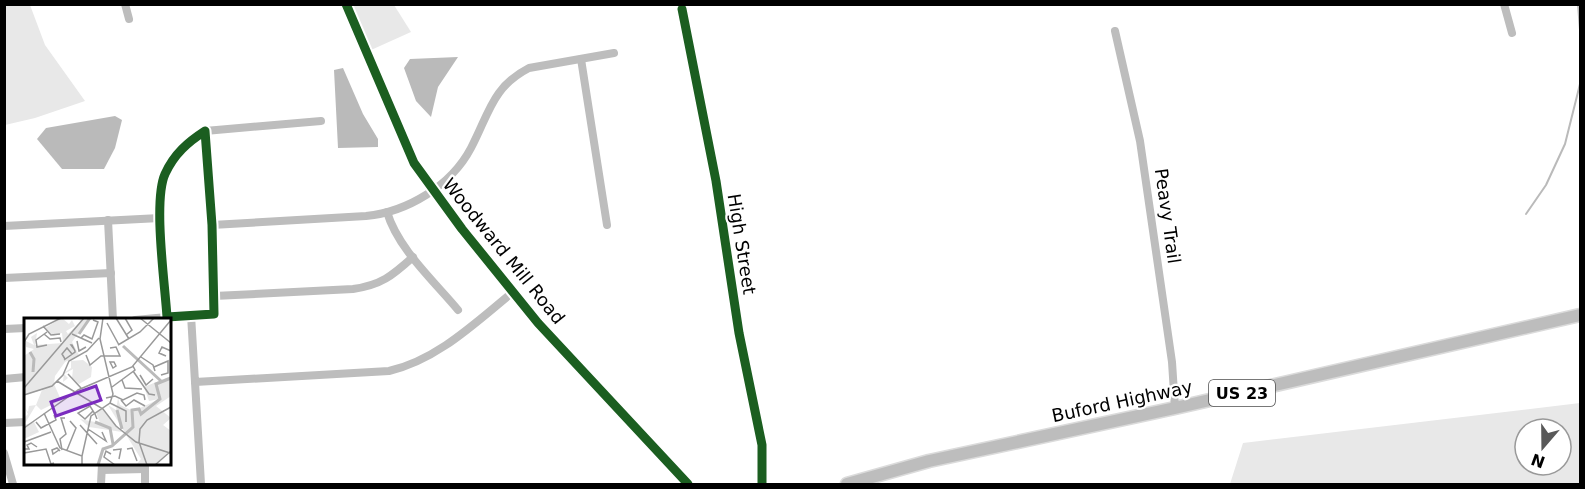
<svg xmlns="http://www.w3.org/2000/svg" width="1585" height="489" viewBox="0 0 1585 489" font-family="'DejaVu Sans',sans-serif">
  <rect width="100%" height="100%" fill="#fff"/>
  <g fill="#e8e8e8" fill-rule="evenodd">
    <path d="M 5,4 L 30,5 L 45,45 L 85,101 L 35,118 L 5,125 Z"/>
    <path d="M 352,5 L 394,5 L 411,32 L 371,50 Z"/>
    <path d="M 1580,403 L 1580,484 L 1230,484 L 1243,443 ZM 1525,429 L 1561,429 L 1561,465 L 1525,465 Z"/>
  </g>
  <g fill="#bababa">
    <path d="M 458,57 L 438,87 L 431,117 L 416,101 L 404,68 L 410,59 Z"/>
    <path d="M 343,68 L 363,114 L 378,139 L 378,147 L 338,148 L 334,70 Z"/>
    <path d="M 115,116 L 122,120 L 115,148 L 104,169 L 62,169 L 37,139 L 46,128 Z"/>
  </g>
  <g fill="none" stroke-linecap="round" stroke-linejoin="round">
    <g stroke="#bababa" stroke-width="2">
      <path d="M 1578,4 L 1580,30"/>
      <path d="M 1526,214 L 1546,185 L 1565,144 L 1580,84"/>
    </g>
    <g stroke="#dbdbdb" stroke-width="15">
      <path id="primary" d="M 847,484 L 929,461 L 1175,408 L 1580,315"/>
    </g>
    <g stroke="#bdbdbd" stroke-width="8">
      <path d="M 125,4 L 129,19"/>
      <path d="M 1504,4 L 1512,33"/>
      <path d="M 682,9 L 716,181 L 739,333 L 762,445 L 762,484"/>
      <path d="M 1115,31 L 1140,141 L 1172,362 L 1175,408"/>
      <path d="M 581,59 L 607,225"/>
      <path d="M 205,131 L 212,225 L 214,314 L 167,317 C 165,284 153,201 165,174 C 174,154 188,142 205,131 Z"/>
      <path d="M 205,131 L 321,121"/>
      <path d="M 387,212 C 398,249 434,281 458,310"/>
      <path d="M 108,220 L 113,320"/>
      <path d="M 212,225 L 366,216 C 407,212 451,186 471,148 C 489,114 492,87 529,68 L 614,53"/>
      <path d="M 4,226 L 160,218"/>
      <path d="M 4,278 L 111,273"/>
      <path d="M 214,296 L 353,289 C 381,285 392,276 413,257"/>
      <path d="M 191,315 L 195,382 L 389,371 C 437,360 475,323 513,292"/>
      <path d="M 135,320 L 167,317"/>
      <path d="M 4,329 L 26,328"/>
      <path d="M 4,379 L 26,377"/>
      <path d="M 195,382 L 201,484"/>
      <path d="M 4,423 L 26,422"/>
      <path d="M 4,453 L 13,484"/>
      <path d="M 145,464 L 145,484"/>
      <path d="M 102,470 L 145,469"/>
      <path d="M 101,484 L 102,464"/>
    </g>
    <path stroke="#bdbdbd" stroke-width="10" d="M 346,4 L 414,163 L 462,229 L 538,323 L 688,484"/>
    <use href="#primary" stroke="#bdbdbd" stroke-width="12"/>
    <g stroke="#fff" stroke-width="13">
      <g id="cycleway">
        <path d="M 346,4 L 414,163 L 462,229 L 538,323 L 688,484"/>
        <path d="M 682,9 L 716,181 L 739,333 L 762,445 L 762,484"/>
        <path d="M 205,131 L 212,225 L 214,314 L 167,317 C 165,284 153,201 165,174 C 174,154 188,142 205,131 Z"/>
      </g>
    </g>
    <use href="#cycleway" stroke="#1b5e20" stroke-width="9"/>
  </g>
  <g text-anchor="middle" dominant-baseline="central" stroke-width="4.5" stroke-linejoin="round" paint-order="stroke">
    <rect fill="#fff" stroke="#4c4c4c" stroke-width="1.5" x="1209" y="380" width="66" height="26" rx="4.5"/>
    <g font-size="16" font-weight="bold" fill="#000">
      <text x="1242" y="393">US 23</text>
    </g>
    <g font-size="18" fill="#000" stroke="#fff">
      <text transform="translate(1168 216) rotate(82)">Peavy Trail</text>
      <text transform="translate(742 244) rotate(81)">High Street</text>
      <text transform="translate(504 251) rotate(51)">Woodward Mill Road</text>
      <text transform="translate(1122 401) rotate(-12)">Buford Highway</text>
    </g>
  </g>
  <g transform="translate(24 318)">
    <rect width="147" height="147" fill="#fff"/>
    <path d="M 38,0 L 45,6 L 48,2 L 51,8 L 42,13 L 44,16 L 57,3 L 52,0 L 65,0 L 48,24 L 55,37 L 41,44 L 31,58 L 30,66 L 37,82 L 17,92 L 12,87 L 0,107 L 10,104 L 15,114 L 0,121 L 0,100 L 4,96 L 1,90 L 4,94 L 5,88 L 12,87 L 18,72 L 0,77 L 0,38 L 10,31 L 2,29 L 0,22 L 10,27 L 7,19 L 13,15 L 11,27 L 39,25 L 38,15 L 29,18 L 21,10 ZM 59,42 L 68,49 L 67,59 L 55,66 L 48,60 L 49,51 L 40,56 L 44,60 L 39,64 L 40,55 L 47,50 L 47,43 ZM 147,58 L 147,78 L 132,88 L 147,100 L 139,107 L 147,113 L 147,132 L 130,147 L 112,147 L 117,141 L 84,87 L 92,92 L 94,80 L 96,87 L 109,93 L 127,85 L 135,81 L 125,83 L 120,69 ZM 77,90 L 98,114 L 65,109 L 56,101 L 76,105 L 72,94 Z" fill="#e8e8e8"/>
    <path fill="none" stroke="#bababa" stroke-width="3" d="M 55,16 L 66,0M 99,28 L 137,63M 6,34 L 10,41 L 9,54M 93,92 L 98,111M 71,104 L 86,110 L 89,126M 74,147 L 79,131 L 88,128 L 109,109 L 108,92 L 115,91 L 117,96 L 136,81 L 132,66 L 147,60"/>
    <path fill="none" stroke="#999" stroke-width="1.5" d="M 92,0 L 105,21M 101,0 L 108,12 L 102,17M 116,0 L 147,25M 83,5 L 95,27M 19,8 L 27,17 L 36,16M 20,16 L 26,21 L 36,20 L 37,24M 48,16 L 68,25M 57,20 L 60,17 L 68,21 L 74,4 L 69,2M 53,23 L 55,33 L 62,29M 0,24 L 5,16 L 37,0M 23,27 L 13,29 L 12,22 L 23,14M 94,27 L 116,14 L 130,0M 62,37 L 66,47 L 77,38 L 96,38 L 92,29 L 86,30M 142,38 L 135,35 L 138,29 L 147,33M 117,39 L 129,47 L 131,53M 41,41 L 38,36 L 43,30 L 48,36M 40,42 L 51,34 L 51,33 L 48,27 L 47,27 L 50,31M 86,44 L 90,44 L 92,48 L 89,50 ZM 130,49 L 144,43 L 144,55 L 137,57M 109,53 L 125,76 L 131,77M 44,56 L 57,70M 116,57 L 122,67 L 129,61M 98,62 L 101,70 L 118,71M 33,63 L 79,91 L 92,108 L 112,124 L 146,135M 88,69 L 111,52 L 109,48M 0,70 L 60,0M 0,77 L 28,68 L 39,57 L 45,43 L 63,33 L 75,20M 82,80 L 91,78 L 99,82 L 113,75 L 120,77 L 121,82M 97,82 L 102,88 L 110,82 L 121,88M 86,85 L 102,93 L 102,104M 69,93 L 61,101 L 54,95 L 66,88 L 71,96 L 73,101M 20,95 L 36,130 L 58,138 L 58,147M 12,104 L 17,110 L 32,102 L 30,97M 56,107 L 73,126M 0,110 L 54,72 L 108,49 L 147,2M 64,111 L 82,123 L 78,114M 0,124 L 27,114M 0,131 L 5,131 L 3,127 L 7,125 L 13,129M 103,131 L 108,130 L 113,143M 35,132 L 29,136 L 28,132 L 33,130 L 36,133M 38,132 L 36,121 L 42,116 L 37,100 L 41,100M 43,132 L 52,110 L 46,103M 89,132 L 97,131 L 95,141M 0,135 L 22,131 L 27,146 L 30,145M 87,136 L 82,133 L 80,139 L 91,147M 58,138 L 67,98 L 86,85 L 89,76 L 76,21 L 79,0M 123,147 L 115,124 L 116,111 L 123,102 L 147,89M 131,147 L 147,133"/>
    <path fill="#7b2cbf" fill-opacity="0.15" stroke="#7b2cbf" stroke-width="3" d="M 72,68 L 77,82 L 32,98 L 27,84 Z"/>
    <rect width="147" height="147" fill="none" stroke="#000" stroke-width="3"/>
  </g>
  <rect width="1585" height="489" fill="none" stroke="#000000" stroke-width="12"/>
  <g transform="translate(1543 447) rotate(200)"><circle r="28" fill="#ffffff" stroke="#999999" stroke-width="1.5"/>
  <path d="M0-4.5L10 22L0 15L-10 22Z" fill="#595959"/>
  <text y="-9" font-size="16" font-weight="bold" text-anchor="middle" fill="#000000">N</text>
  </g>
</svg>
